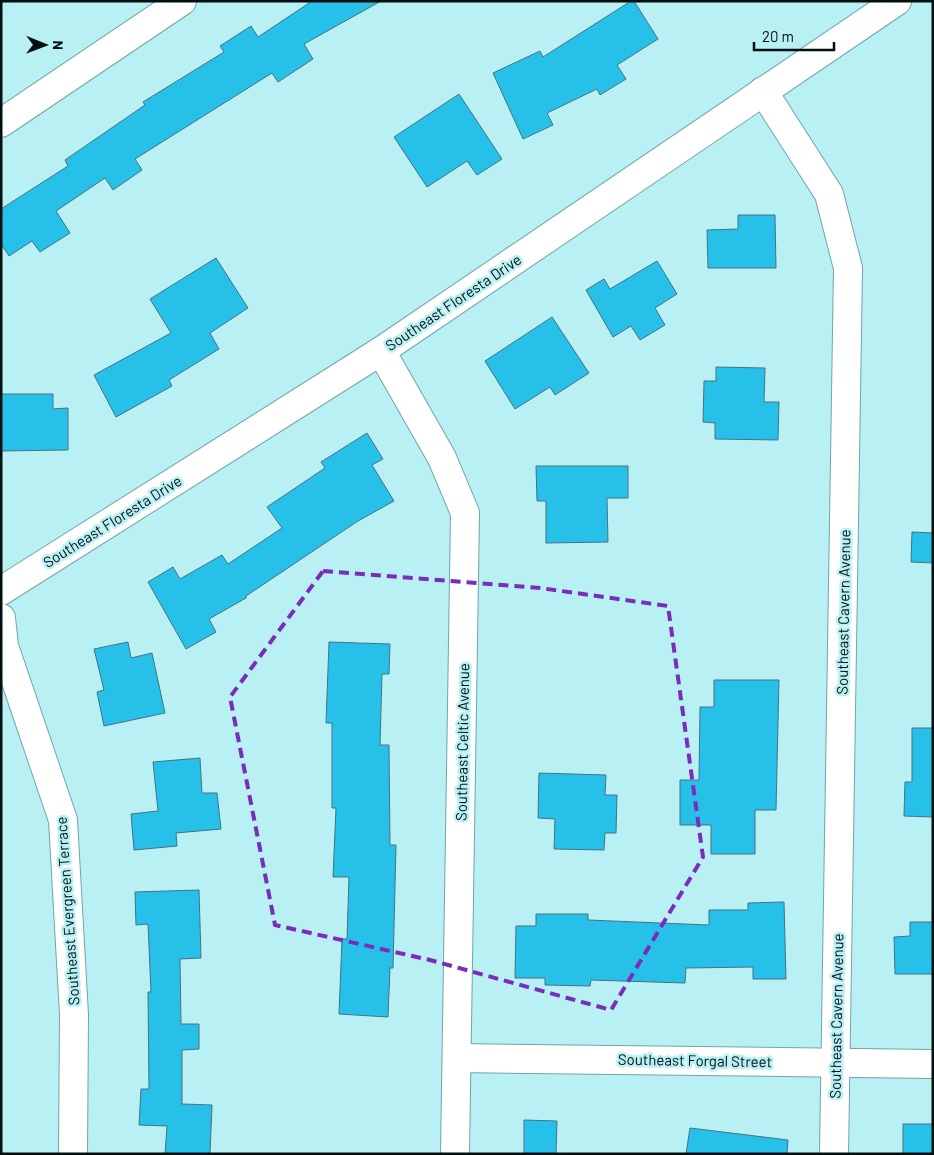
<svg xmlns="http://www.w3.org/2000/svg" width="934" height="1155" viewBox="0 0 934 1155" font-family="Barlow,sans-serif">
  <rect width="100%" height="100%" fill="#b9f0f4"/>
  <g fill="#27c0e9" stroke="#467383">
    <path d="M 312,1 L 381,1 L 304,44 L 313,59 L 278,82 L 272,73 L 135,159 L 142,170 L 113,190 L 105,178 L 56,211 L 70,233 L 40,252 L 32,241 L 9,256 L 1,244 L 1,209 L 68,166 L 65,160 L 145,105 L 143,102 L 224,52 L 220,46 L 251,26 L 258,37 Z"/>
    <path d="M 631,1 L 634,1 L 658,39 L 617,65 L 626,79 L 600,95 L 597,89 L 547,113 L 553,125 L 523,139 L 493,73 L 540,51 L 543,57 Z"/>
    <path d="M 459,94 L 502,159 L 477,175 L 467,161 L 427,187 L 394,137 Z"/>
    <path d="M 738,215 L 775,215 L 776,268 L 708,268 L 707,230 L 738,229 Z"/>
    <path d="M 216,258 L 248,308 L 210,333 L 219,349 L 169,380 L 172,386 L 116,417 L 94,375 L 171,333 L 150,299 Z"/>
    <path d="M 657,261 L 677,294 L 655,308 L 665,325 L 640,340 L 631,326 L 613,337 L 586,290 L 604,279 L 610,289 Z"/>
    <path d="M 552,317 L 589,373 L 555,395 L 550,387 L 515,409 L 485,361 Z"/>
    <path d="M 716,367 L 765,368 L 764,402 L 779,402 L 778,440 L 715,439 L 715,423 L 703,422 L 704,381 L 716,381 Z"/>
    <path d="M 1,394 L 53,394 L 53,409 L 68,408 L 68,450 L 1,451 Z"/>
    <path d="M 367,433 L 383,459 L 372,465 L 394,501 L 358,521 L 246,596 L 246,598 L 209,619 L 216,632 L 186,649 L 148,582 L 173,567 L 180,579 L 222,555 L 228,564 L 282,528 L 267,507 L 325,468 L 321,462 Z"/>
    <path d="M 536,466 L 628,466 L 628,498 L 607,498 L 608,542 L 546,543 L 546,501 L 537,501 Z"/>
    <path d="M 912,532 L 933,533 L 933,563 L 911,562 Z"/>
    <path d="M 128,642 L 131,658 L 152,653 L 165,713 L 104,726 L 97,692 L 104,690 L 94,649 Z"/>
    <path d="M 329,642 L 390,644 L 389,674 L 382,674 L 380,745 L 389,745 L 390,845 L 396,845 L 393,968 L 390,968 L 388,1017 L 339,1014 L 342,939 L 347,939 L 349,877 L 333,877 L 336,808 L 332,808 L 332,723 L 326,723 Z"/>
    <path d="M 714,680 L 779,680 L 776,810 L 755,810 L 755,854 L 711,854 L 711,825 L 680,825 L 680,780 L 699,780 L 700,707 L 714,707 Z"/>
    <path d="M 912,728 L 933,728 L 933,817 L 904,816 L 905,782 L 912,782 Z"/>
    <path d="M 200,758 L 202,793 L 217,793 L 221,829 L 176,833 L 177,846 L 134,850 L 131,814 L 158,811 L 153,762 Z"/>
    <path d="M 539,773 L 606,775 L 605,795 L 617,795 L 616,833 L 605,833 L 604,850 L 554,849 L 555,819 L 538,818 Z"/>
    <path d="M 199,890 L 201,958 L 180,959 L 181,1024 L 199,1024 L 199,1049 L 182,1050 L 182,1104 L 212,1105 L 210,1154 L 165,1154 L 167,1126 L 139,1125 L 141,1089 L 149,1089 L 148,992 L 151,992 L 148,924 L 136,925 L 135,892 Z"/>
    <path d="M 784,902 L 786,979 L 753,979 L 753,967 L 686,968 L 685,983 L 591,980 L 590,986 L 545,985 L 545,978 L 515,978 L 516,926 L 536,926 L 536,914 L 588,914 L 588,920 L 709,925 L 709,910 L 748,910 L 748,903 Z"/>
    <path d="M 910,922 L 933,922 L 933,974 L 895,974 L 894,937 L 910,936 Z"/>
    <path d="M 524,1120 L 557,1121 L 556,1154 L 524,1154 Z"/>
    <rect x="903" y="1124" width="30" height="30"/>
    <path d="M 690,1128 L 788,1140 L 787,1154 L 686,1154 Z"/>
  </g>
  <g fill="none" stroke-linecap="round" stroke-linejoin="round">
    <g stroke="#70a5a9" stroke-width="30">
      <g id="street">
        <path d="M 763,91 L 829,194 L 848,268 L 834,1154"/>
        <path d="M 1,123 L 182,1"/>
        <path d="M 381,351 L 442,458 L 465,513 L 455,1154"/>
        <path d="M 1,618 L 4,646 L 63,820 L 74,1015 L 73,1154"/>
        <path d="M 457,1058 L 933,1064"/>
      </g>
    </g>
    <g stroke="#70a5a9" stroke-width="30">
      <path id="secondary" d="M 1,591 L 381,351 L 897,1"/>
    </g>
    <use href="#street" stroke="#fff" stroke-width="28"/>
    <use href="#secondary" stroke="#fff" stroke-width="28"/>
  </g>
  <path fill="none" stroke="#7b2cbf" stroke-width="4" stroke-dasharray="10 6" stroke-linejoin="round" d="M 323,571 L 540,588 L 668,606 L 703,857 L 611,1010 L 430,960 L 275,925 L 230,697 Z"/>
  <g text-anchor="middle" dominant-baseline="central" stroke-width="5" stroke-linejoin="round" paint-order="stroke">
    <g font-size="15" fill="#001011" stroke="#b9f0f4">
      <text transform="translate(453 302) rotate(-34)">Southeast Floresta Drive</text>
      <text transform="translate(112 521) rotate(-32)">Southeast Floresta Drive</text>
      <text transform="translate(843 612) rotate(-89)">Southeast Cavern Avenue</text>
      <text transform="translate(462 742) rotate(-89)">Southeast Celtic Avenue</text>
      <text transform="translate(67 911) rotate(-94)">Southeast Evergreen Terrace</text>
      <text transform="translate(836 1016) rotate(-89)">Southeast Cavern Avenue</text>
      <text transform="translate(695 1060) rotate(1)">Southeast Forgal Street</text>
    </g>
  </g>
  <rect width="934" height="1155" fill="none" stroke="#001011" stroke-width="5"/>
  <g transform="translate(45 45) rotate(91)" stroke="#b9f0f4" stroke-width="4" paint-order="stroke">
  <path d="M0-4L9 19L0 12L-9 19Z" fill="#001011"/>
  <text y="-8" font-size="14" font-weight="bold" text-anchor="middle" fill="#001011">N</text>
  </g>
  <path d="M754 42v8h80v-8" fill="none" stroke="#001011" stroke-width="2.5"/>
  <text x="762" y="42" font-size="15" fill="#001011" stroke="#b9f0f4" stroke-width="4" paint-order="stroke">20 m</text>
</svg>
